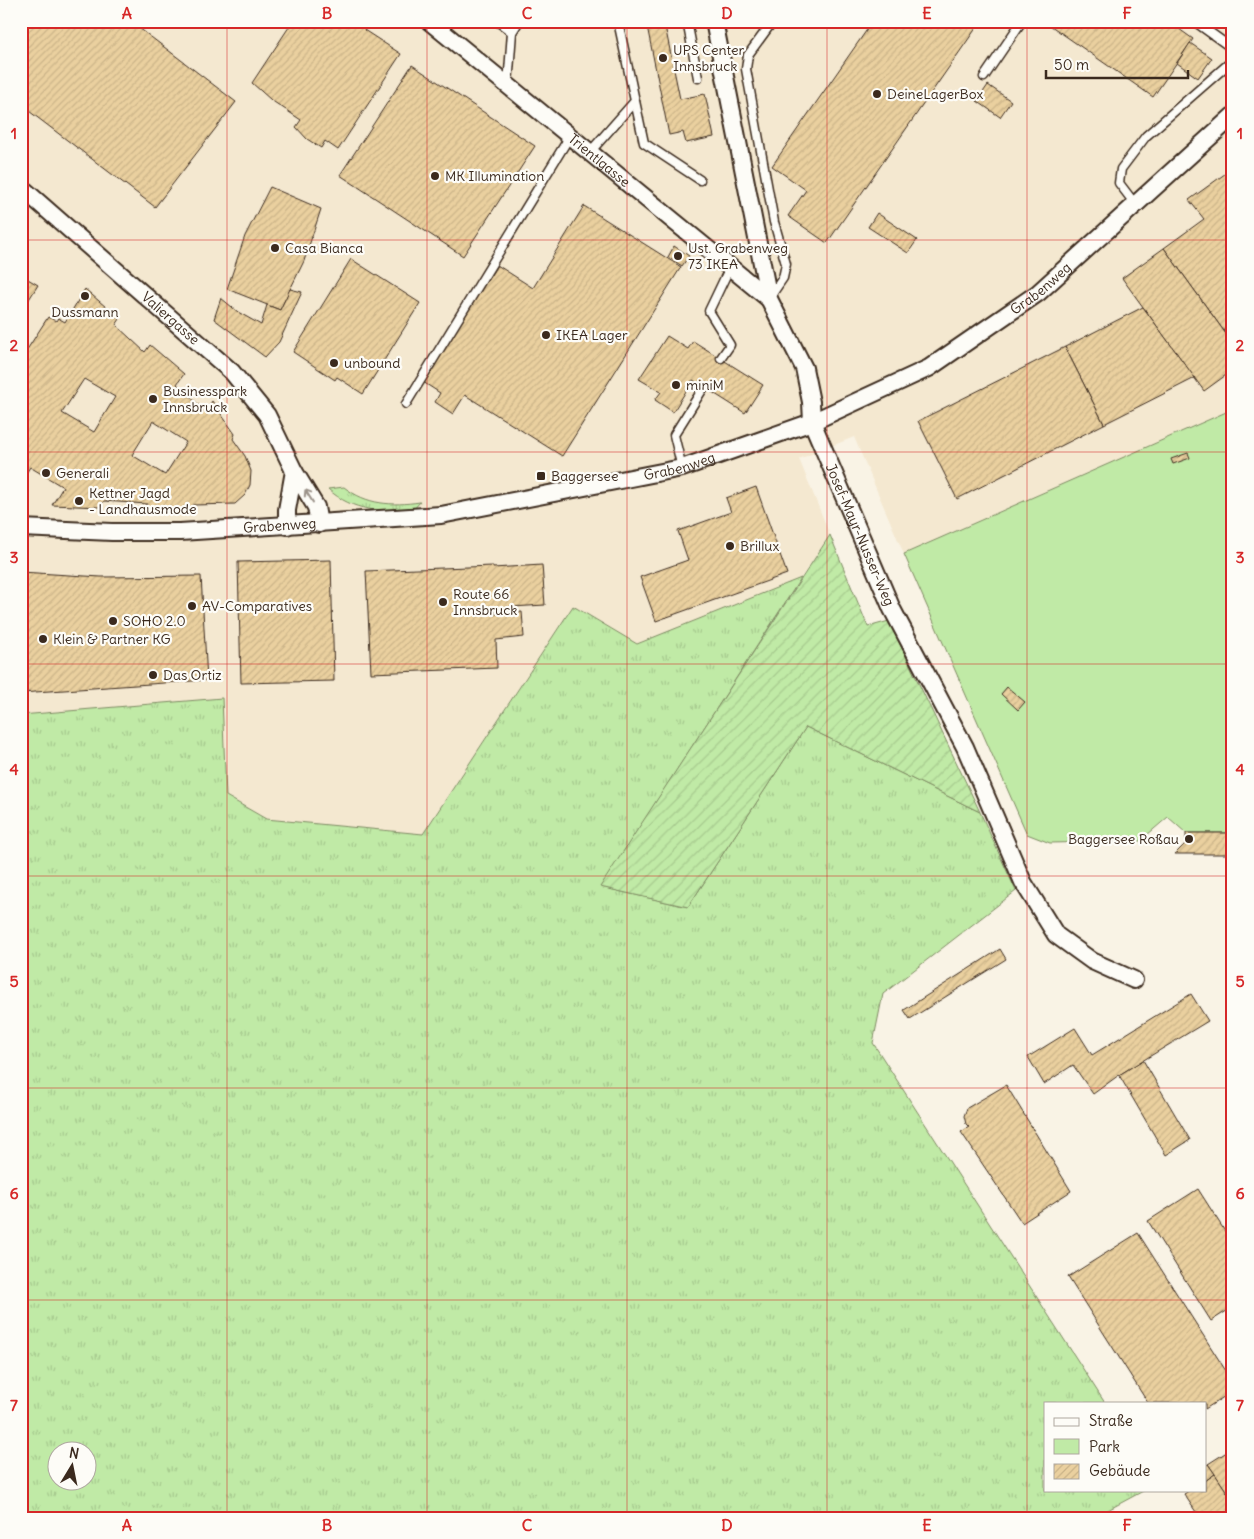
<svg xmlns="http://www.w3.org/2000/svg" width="1254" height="1539" viewBox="0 0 1254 1539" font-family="Delius,sans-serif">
  <defs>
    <pattern id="grass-tufts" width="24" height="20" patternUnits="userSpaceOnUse" patternTransform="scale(1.25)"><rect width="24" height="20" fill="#c0eaa6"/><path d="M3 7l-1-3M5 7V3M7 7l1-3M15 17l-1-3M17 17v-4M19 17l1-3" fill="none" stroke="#a6c98e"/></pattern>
    <pattern id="garden-furrows" width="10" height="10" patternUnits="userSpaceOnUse" patternTransform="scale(1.25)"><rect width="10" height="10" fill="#c0eaa6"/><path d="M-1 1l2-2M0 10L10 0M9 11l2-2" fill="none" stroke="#a6c98e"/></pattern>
    <pattern id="building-hatch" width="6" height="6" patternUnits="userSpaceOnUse" patternTransform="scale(1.25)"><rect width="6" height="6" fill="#ead09f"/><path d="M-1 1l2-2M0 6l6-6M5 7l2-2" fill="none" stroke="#cab388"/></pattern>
  </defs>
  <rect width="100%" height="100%" fill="#f9f3e5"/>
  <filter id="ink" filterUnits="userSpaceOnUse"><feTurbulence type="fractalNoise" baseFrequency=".02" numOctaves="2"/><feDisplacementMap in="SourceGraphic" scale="10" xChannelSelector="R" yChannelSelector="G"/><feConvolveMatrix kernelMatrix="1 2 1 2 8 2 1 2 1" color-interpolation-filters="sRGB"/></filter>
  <g filter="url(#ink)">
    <path fill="#f4e8d0" d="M 21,21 L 1233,21 L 1233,409 L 904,554 L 854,437 L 799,459 L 830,535 L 801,578 L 637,644 L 573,606 L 423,834 L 266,819 L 226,796 L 222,698 L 21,715 Z"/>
    <g fill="url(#grass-tufts)" stroke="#7e8a62" fill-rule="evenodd">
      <path d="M 344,487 C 367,505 392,506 420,502 L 413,510 C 381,512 353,512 328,489 Z"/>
      <path d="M 801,578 L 601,887 L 688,907 L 806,727 L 980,812 L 1016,891 L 883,994 L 873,1043 L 1105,1403 L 1045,1403 L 1045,1490 L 1145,1490 L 1093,1518 L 21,1518 L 21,715 L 222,698 L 226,796 L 266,819 L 423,834 L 573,606 L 637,644 ZM 58,1452 L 88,1452 L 88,1482 L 58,1482 Z"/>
    </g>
    <path fill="#c0eaa6" stroke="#7e8a62" d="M 1233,409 L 1233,833 L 1186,833 L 1168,817 L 1140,841 L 1050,843 L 1027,834 L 904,554 Z"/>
    <path fill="url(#garden-furrows)" stroke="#7e8a62" d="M 830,535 L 868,627 L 889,621 L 980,812 L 806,727 L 688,907 L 600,887 Z"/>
    <g fill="url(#building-hatch)" stroke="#3b2a1e" fill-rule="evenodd">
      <path d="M 21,21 L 130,21 L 236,102 L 155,207 L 21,105 Z"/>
      <path d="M 293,21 L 370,21 L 364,30 L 401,54 L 338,150 L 325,141 L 321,148 L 307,139 L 296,127 L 301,120 L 271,100 L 252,83 Z"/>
      <path d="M 646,21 L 664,21 L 680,99 L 705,94 L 714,137 L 686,143 L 683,132 L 669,135 Z"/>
      <path d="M 873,21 L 981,21 L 827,243 L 788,216 L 806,190 L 772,166 Z"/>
      <path d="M 1044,21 L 1168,21 L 1193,39 L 1153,97 Z"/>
      <path d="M 1190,43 L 1212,58 L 1198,78 L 1177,63 Z"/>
      <path d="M 412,65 L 535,146 L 463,256 L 340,175 Z"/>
      <path d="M 988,85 L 1011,101 L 1000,117 L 977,101 Z"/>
      <path d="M 1233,168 L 1233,340 L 1231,341 L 1164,248 L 1204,219 L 1189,200 Z"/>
      <path d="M 270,187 L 321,209 L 304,261 L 280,310 L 227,289 L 245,236 Z"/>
      <path d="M 584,206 L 681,267 L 562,456 L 465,395 L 453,414 L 435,402 L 440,393 L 423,382 L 497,265 L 533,288 Z"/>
      <path d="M 877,213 L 917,240 L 908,253 L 868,227 Z"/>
      <path d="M 674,246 L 689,256 L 682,266 L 668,257 Z"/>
      <path d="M 1164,248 L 1231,341 L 1233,340 L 1233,370 L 1204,391 L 1122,278 Z"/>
      <path d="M 351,259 L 420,303 L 363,394 L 337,377 L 335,380 L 293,352 Z"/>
      <path d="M 21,275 L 38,285 L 21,312 Z"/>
      <path d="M 85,289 L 120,319 L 116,325 L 145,352 L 150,345 L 184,374 L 177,384 L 205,411 L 212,401 L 235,434 L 233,439 L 245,456 L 251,471 L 250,485 L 245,495 L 235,504 L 193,505 L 190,510 L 144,507 L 147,504 L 104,501 L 100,507 L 52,505 L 63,487 L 30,467 L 23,478 L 21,475 L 21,359 L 48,317 L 56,321 L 58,318 L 65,322 ZM 84,379 L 115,397 L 94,432 L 62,413 ZM 153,421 L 186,442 L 165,475 L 132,455 Z"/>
      <path d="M 290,289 L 302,292 L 279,342 L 265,357 L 214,319 L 221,298 L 238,312 L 261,325 L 267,305 L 280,310 Z"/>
      <path d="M 1143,307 L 1195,378 L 1104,424 L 1065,347 Z"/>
      <path d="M 21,314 L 26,317 L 21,325 Z"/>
      <path d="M 667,336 L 688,349 L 693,341 L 763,385 L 745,413 L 693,380 L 673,412 L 655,400 L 661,392 L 639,379 Z"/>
      <path d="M 1065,347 L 1104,424 L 957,499 L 918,421 Z"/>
      <path d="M 1188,453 L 1190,458 L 1173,464 L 1171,459 Z"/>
      <path d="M 756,487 L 787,574 L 656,621 L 640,577 L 688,560 L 678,531 L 731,512 L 726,498 Z"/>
      <path d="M 331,560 L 334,681 L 241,683 L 238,562 Z"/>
      <path d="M 542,565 L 545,605 L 495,608 L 495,614 L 522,612 L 524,637 L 496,640 L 497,668 L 371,673 L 366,571 L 493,566 L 493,568 Z"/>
      <path d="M 21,572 L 101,577 L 201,576 L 207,680 L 21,693 Z"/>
      <path d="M 1007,687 L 1025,702 L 1018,710 L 1001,694 Z"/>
      <path d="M 1186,833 L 1233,833 L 1233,854 L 1175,854 L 1186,843 Z"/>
      <path d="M 1000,949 L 1006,959 L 910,1019 L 904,1010 Z"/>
      <path d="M 1191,994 L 1208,1021 L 1119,1075 L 1093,1094 L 1073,1065 L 1044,1084 L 1028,1057 L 1075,1028 L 1092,1055 Z"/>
      <path d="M 1143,1060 L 1190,1140 L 1166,1155 L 1119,1075 Z"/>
      <path d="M 1006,1085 L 1071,1191 L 1022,1223 L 961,1132 L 969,1127 L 966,1124 L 964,1116 L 967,1108 Z"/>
      <path d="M 1198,1189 L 1233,1244 L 1233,1307 L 1211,1321 L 1148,1221 Z"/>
      <path d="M 1138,1233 L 1233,1382 L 1233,1391 L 1205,1409 L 1205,1403 L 1148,1403 L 1068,1277 Z"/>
      <path d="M 1233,1448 L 1233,1501 L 1208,1464 Z"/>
      <path d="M 1208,1464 L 1215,1474 L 1205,1481 L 1205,1466 Z"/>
      <path d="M 1215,1474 L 1233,1501 L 1233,1518 L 1200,1518 L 1184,1494 L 1190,1490 L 1205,1490 L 1205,1481 Z"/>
    </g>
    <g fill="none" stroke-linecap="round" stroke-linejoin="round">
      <g stroke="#3b2a1e" stroke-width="11">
        <g id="service">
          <path d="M 497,21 L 512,32"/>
          <path d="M 687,21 L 698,78"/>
          <path d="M 1194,21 L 1233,49"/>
          <path d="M 984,77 L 1022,21"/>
          <path d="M 508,85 L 512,32 L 519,21"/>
          <path d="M 635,101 L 644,143 L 700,180"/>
          <path d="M 590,152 L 635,101 L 618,21"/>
          <path d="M 1135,204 L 1119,183 L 1121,169 L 1146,136 L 1233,60"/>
          <path d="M 770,297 L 783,278 L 786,264 L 774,222 L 746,69 L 748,55 L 773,21"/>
          <path d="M 721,358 L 730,345 L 709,311 L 730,267"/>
          <path d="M 406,404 L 570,136"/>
          <path d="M 682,468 L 674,435 L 704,387"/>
        </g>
      </g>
      <g stroke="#3b2a1e" stroke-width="20">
        <g id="minor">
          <path id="s1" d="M 429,21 L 769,299"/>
          <path id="s2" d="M 714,21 L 769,299 L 804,368 L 811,402 L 812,422 L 892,609 L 965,747 L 1023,882 L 1056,935 L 1092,961 L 1134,980"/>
          <path id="s3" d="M 21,187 L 232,372 L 267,415 L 294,471 L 316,507 L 319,524"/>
          <path d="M 287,526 L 287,510 L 294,471"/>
          <path id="s4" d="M 21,528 L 112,532 L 180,532 L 441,515 L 682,468 L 812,422 L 929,368 L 1038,293 L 1233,116"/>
        </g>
      </g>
      <use href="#service" stroke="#fdfcf7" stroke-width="8"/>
      <use href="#minor" stroke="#fdfcf7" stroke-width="16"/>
    </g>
    <defs><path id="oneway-shaft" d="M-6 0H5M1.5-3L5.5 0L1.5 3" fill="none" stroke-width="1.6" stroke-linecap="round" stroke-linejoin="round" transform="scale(1.25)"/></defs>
    <use stroke="#9c938a" href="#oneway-shaft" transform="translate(309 496) rotate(-122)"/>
  </g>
  <path fill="none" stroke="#d62828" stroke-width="1" stroke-opacity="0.55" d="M 227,21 L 227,1518M 427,21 L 427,1518M 627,21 L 627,1518M 827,21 L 827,1518M 1027,21 L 1027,1518M 21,240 L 1233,240M 21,452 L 1233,452M 21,664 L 1233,664M 21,876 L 1233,876M 21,1088 L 1233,1088M 21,1300 L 1233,1300"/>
  <g fill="#3b2a1e" stroke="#fdfcf7" stroke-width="2">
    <circle cx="663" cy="58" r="5"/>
    <circle cx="877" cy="94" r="5"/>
    <circle cx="435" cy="176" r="5"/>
    <circle cx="275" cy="248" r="5"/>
    <circle cx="678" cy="256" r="5"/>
    <circle cx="85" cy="296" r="5"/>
    <circle cx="546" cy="335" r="5"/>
    <circle cx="334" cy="363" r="5"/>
    <circle cx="676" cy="385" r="5"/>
    <circle cx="153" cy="399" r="5"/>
    <circle cx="46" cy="473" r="5"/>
    <rect x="536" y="471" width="10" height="10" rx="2.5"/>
    <circle cx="79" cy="501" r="5"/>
    <circle cx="730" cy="546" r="5"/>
    <circle cx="443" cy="602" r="5"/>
    <circle cx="192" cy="606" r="5"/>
    <circle cx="113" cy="621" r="5"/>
    <circle cx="43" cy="639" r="5"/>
    <circle cx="153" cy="675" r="5"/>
    <circle cx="1189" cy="839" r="5"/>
  </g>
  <g text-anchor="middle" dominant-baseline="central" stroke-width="4.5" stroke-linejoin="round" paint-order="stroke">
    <g font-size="14" fill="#3b2a1e" stroke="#fdfcf7" text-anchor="start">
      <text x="673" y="50">UPS Center<tspan x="673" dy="16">Innsbruck</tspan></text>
      <text x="887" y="94">DeineLagerBox</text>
      <text x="445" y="176">MK Illumination</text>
      <text x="285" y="248">Casa Bianca</text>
      <text x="688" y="248">Ust. Grabenweg<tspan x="688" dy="16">73 IKEA</tspan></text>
      <text x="85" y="312" text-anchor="middle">Dussmann</text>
      <text x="556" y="335">IKEA Lager</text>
      <text x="344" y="363">unbound</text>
      <text x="686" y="385">miniM</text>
      <text x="163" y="391">Businesspark<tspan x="163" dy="16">Innsbruck</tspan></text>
      <text x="56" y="473">Generali</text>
      <text x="551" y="476">Baggersee</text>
      <text x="89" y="493">Kettner Jagd<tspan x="89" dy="16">- Landhausmode</tspan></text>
      <text x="740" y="546">Brillux</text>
      <text x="453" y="594">Route 66<tspan x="453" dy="16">Innsbruck</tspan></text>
      <text x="202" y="606">AV-Comparatives</text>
      <text x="123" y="621">SOHO 2.0</text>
      <text x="53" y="639">Klein &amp; Partner KG</text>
      <text x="163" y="675">Das Ortiz</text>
      <text x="1179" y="839" text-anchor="end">Baggersee Roßau</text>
    </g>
    <g font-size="14" fill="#3b2a1e" stroke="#fdfcf7">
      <text stroke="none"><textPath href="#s1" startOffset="220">Trientlgasse</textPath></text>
      <text stroke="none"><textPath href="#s4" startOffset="1070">Grabenweg</textPath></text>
      <text stroke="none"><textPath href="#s3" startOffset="199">Valiergasse</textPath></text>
      <text stroke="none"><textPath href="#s4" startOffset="664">Grabenweg</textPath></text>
      <text stroke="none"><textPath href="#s4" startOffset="259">Grabenweg</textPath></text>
      <text stroke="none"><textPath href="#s2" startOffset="538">Josef-Mayr-Nusser-Weg</textPath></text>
    </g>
  </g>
  <rect width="1254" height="1539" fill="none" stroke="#fdfcf7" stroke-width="55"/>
  <rect x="1044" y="1402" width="162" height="90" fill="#fdfcf7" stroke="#afa8a0"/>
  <rect x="1054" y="1418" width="25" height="8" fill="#fdfcf7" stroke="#afa8a0"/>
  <text x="1089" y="1426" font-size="15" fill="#3b2a1e">Straße</text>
  <rect x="1054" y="1439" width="25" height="15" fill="#c0eaa6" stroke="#afa8a0"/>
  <text x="1089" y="1452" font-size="15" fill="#3b2a1e">Park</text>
  <rect x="1054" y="1464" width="25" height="15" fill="url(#building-hatch)" stroke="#afa8a0"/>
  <text x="1089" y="1476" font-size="15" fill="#3b2a1e">Gebäude</text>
  <g transform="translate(72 1466) rotate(10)"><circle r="24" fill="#fdfcf7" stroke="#afa8a0"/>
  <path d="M0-4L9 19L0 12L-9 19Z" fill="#3b2a1e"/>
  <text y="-8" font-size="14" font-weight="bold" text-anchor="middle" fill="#3b2a1e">N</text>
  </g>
  <path d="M1046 70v8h142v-8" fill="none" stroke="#3b2a1e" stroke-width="2.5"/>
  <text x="1054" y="70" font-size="15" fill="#3b2a1e" stroke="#fdfcf7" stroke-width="4" paint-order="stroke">50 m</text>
  <rect x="28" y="28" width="1198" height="1484" fill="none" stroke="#d62828" stroke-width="2"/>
  <g font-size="16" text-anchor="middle" font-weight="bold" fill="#d62828">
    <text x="127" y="19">A</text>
    <text x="327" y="19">B</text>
    <text x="527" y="19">C</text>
    <text x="727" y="19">D</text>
    <text x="927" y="19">E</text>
    <text x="1127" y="19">F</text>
    <text x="14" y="139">1</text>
    <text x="1240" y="139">1</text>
    <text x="14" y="351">2</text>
    <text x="1240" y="351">2</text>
    <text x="14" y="563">3</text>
    <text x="1240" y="563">3</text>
    <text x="14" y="775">4</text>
    <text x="1240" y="775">4</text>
    <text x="14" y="987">5</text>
    <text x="1240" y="987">5</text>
    <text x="14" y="1199">6</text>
    <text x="1240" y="1199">6</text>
    <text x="14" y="1411">7</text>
    <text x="1240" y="1411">7</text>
    <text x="127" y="1531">A</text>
    <text x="327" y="1531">B</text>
    <text x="527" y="1531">C</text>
    <text x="727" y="1531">D</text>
    <text x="927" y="1531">E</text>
    <text x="1127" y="1531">F</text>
  </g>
</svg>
